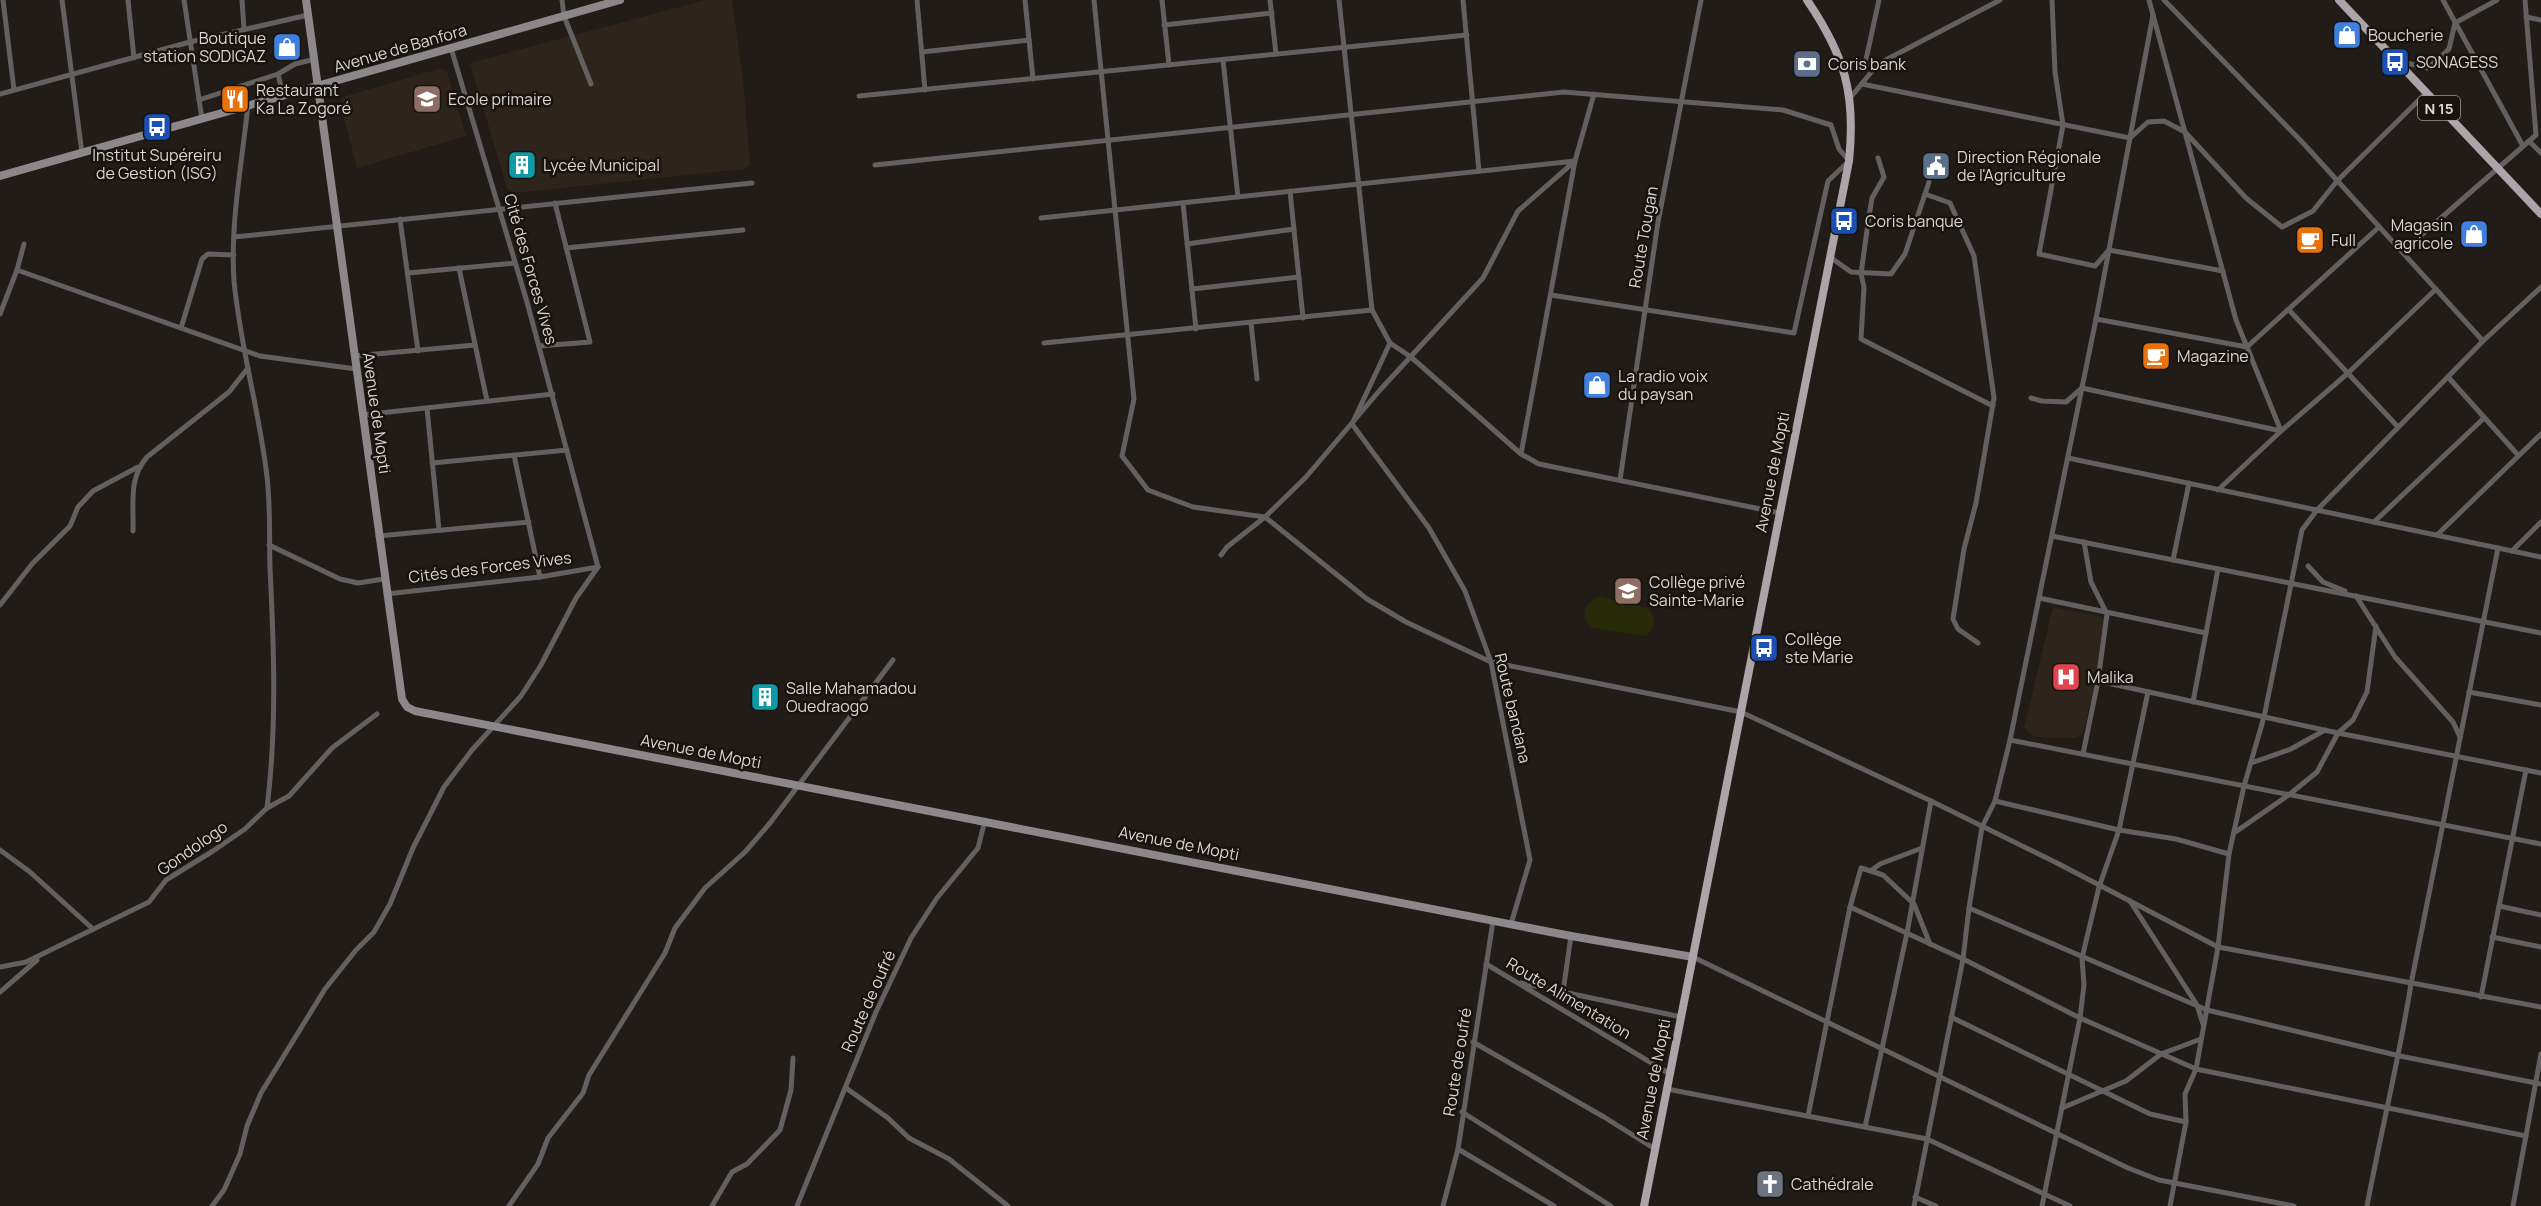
<svg xmlns="http://www.w3.org/2000/svg" width="2541" height="1206" viewBox="0 0 2541 1206" font-family="Manrope,sans-serif">
  <rect width="100%" height="100%" fill="#211c18"/>
  <g fill="#2d241b">
    <path d="M 706,0 L 732,0 L 743,79 L 750,164 L 745,169 L 514,193 L 507,189 L 470,63 Z"/>
    <path d="M 441,68 L 447,72 L 466,136 L 357,168 L 340,102 L 343,97 Z"/>
    <path d="M 2053,607 L 2101,617 L 2109,626 L 2083,733 L 2076,738 L 2035,737 L 2024,728 Z"/>
  </g>
  <path fill="#262a06" d="M 1599,596 L 1649,609 C 1656,619 1656,628 1646,636 L 1592,628 C 1580,615 1583,604 1599,596 Z"/>
  <g fill="none" stroke-linecap="round" stroke-linejoin="round">
    <g stroke="#636062" stroke-width="5">
      <path d="M 3,0 L 14,90"/>
      <path d="M 62,0 L 82,153"/>
      <path d="M 128,0 L 134,58"/>
      <path d="M 184,0 L 202,119"/>
      <path d="M 242,0 L 244,29"/>
      <path d="M 562,0 L 564,16 L 591,84"/>
      <path d="M 917,0 L 925,90"/>
      <path d="M 1025,0 L 1033,79"/>
      <path d="M 1094,0 L 1134,399 L 1122,456 L 1148,490 L 1193,507 L 1265,517 L 1367,599 L 1406,622 L 1491,662 L 1741,712 L 1931,801 L 2055,862 L 2218,947 L 2541,1007"/>
      <path d="M 1162,0 L 1169,65"/>
      <path d="M 1270,0 L 1276,54"/>
      <path d="M 1339,0 L 1372,310 L 1390,343 L 1352,424 L 1429,528 L 1465,591 L 1491,662 L 1530,860 L 1511,924"/>
      <path d="M 1463,0 L 1479,171"/>
      <path d="M 2052,0 L 2055,72 L 2063,125 L 2039,254 L 2095,266 L 2109,250 L 2223,271"/>
      <path d="M 2149,0 L 2236,320 L 2281,431 L 2218,490"/>
      <path d="M 2164,0 L 2304,144 L 2483,341"/>
      <path d="M 2443,0 L 2523,146"/>
      <path d="M 2526,17 L 2541,20"/>
      <path d="M 1164,25 L 1272,13"/>
      <path d="M 451,48 L 527,302 L 598,567"/>
      <path d="M 922,52 L 1029,40"/>
      <path d="M 1223,60 L 1238,197"/>
      <path d="M 2398,61 L 2428,68 L 2449,49 L 2455,23 L 2497,0"/>
      <path d="M 1865,64 L 1879,0"/>
      <path d="M 1878,64 L 2000,0"/>
      <path d="M 1843,65 L 1878,64 L 1850,98"/>
      <path d="M 278,74 L 283,95"/>
      <path d="M 1862,84 L 2130,138 L 2148,122 L 2164,121 L 2185,132 L 2246,198 L 2282,227 L 2313,211 L 2337,181 L 2426,93"/>
      <path d="M 0,94 L 190,42 L 308,15"/>
      <path d="M 859,96 L 1467,35"/>
      <path d="M 199,100 L 278,74 L 295,64 L 315,59"/>
      <path d="M 248,105 C 242,162 230,225 234,281 C 240,345 258,406 266,469 C 271,501 269,535 270,568 C 274,648 277,728 267,808"/>
      <path d="M 2529,141 L 2541,153"/>
      <path d="M 1878,158 L 1884,177 L 1872,198 L 1868,223 L 1861,274 L 1864,287 L 1861,339 L 1993,406"/>
      <path d="M 875,165 L 1564,92 L 1783,110 L 1831,125 L 1839,149 L 1849,161 L 1828,181 L 1794,333 L 1551,295"/>
      <path d="M 1290,191 L 1303,318"/>
      <path d="M 1925,194 L 1950,203 L 1974,256 L 1994,398 L 1976,503 L 1964,549 L 1953,619 L 1958,629 L 1978,643"/>
      <path d="M 1183,203 L 1196,329"/>
      <path d="M 1041,218 L 1575,161 L 1518,211 L 1483,278 L 1380,390 L 1306,477 L 1265,517 L 1227,547 L 1221,555"/>
      <path d="M 400,219 L 418,351"/>
      <path d="M 234,237 L 752,183"/>
      <path d="M 1187,244 L 1294,229"/>
      <path d="M 566,248 L 743,230"/>
      <path d="M 2402,252 L 2536,135 L 2525,0"/>
      <path d="M 1830,257 L 1851,272 L 1891,274 L 1905,254 L 1929,182"/>
      <path d="M 459,268 L 487,401"/>
      <path d="M 17,270 L 260,356 L 356,369"/>
      <path d="M 408,273 L 515,263"/>
      <path d="M 1192,289 L 1299,277"/>
      <path d="M 2289,310 L 2398,427"/>
      <path d="M 0,314 L 17,270 L 24,244"/>
      <path d="M 2096,319 L 2247,347 L 2379,227"/>
      <path d="M 1251,323 L 1257,379"/>
      <path d="M 181,328 L 202,259 L 208,254 L 234,255"/>
      <path d="M 1044,343 L 1372,310"/>
      <path d="M 1390,343 L 1411,357 L 1521,454 L 1539,464 L 1780,513"/>
      <path d="M 539,346 L 590,342 L 555,203"/>
      <path d="M 354,356 L 475,345"/>
      <path d="M 2448,377 L 2518,455"/>
      <path d="M 2031,398 L 2042,401 L 2066,402 L 2082,388 L 2281,431 L 2347,374 L 2436,289"/>
      <path d="M 427,408 L 439,530"/>
      <path d="M 362,415 L 553,394"/>
      <path d="M 1521,454 L 1575,161 L 1594,94"/>
      <path d="M 514,455 L 540,577"/>
      <path d="M 2068,458 L 2541,557"/>
      <path d="M 432,463 L 567,450"/>
      <path d="M 1620,480 L 1658,222 L 1701,0"/>
      <path d="M 2374,522 L 2484,418"/>
      <path d="M 133,531 C 134,503 128,479 147,457 L 229,392 L 248,368"/>
      <path d="M 2437,535 L 2541,434"/>
      <path d="M 378,536 L 529,522"/>
      <path d="M 2052,536 L 2541,633"/>
      <path d="M 269,545 L 340,579 L 358,583 L 384,579"/>
      <path d="M 2512,551 L 2541,522"/>
      <path d="M 2173,560 L 2189,483"/>
      <path d="M 2308,566 L 2323,582 L 2345,591"/>
      <path d="M 386,594 L 540,577 L 598,567"/>
      <path d="M 2356,596 L 2395,657 L 2453,722 L 2460,737"/>
      <path d="M 2039,598 L 2206,633"/>
      <path d="M 0,605 L 32,564 L 70,526 L 78,507 L 93,491 L 138,467"/>
      <path d="M 2098,681 L 2338,733 L 2541,773"/>
      <path d="M 2469,692 L 2541,705"/>
      <path d="M 2193,702 L 2218,569"/>
      <path d="M 2010,740 L 2541,844"/>
      <path d="M 2083,754 L 2098,681 L 2107,614 L 2091,582 L 2084,542"/>
      <path d="M 2251,763 L 2291,749 L 2325,730"/>
      <path d="M 1995,801 L 2119,830 L 2176,839 L 2229,854"/>
      <path d="M 2234,833 L 2290,794 L 2317,772 L 2338,733 L 2353,720 L 2367,692 L 2376,626"/>
      <path d="M 0,850 L 30,872 L 93,929"/>
      <path d="M 1872,870 L 1880,864 L 1922,848"/>
      <path d="M 2130,901 L 2197,1005 L 2203,1024"/>
      <path d="M 2499,906 L 2541,915"/>
      <path d="M 1850,907 L 1963,959 L 2080,1018 L 2196,1069 L 2526,1136"/>
      <path d="M 1969,908 L 2207,1010 L 2400,1056 L 2541,1084"/>
      <path d="M 2492,937 L 2541,947"/>
      <path d="M 1693,957 L 2128,1168 L 2159,1180 L 2294,1206"/>
      <path d="M 1486,964 L 1670,1074"/>
      <path d="M 0,967 L 26,962 L 149,902 L 166,880 L 213,851 L 245,829 L 267,808 L 289,796 L 332,748 L 377,714"/>
      <path d="M 1521,983 L 1681,1017"/>
      <path d="M 0,992 L 37,960"/>
      <path d="M 1563,992 L 1571,936"/>
      <path d="M 2481,997 L 2526,770"/>
      <path d="M 1951,1017 L 2150,1114 L 2186,1122"/>
      <path d="M 1473,1042 L 1604,1117 L 1655,1149"/>
      <path d="M 846,1088 L 888,1118 L 909,1138 L 949,1159 L 1008,1206"/>
      <path d="M 1667,1089 L 1927,1139 L 2070,1206"/>
      <path d="M 2062,1108 L 2126,1081 L 2161,1054 L 2201,1039"/>
      <path d="M 1462,1112 L 1611,1206"/>
      <path d="M 1808,1116 L 1850,907 L 1861,868 L 1883,875 L 1914,904 L 1930,944"/>
      <path d="M 1865,1127 L 1907,933 L 1931,801"/>
      <path d="M 1458,1149 L 1554,1206"/>
      <path d="M 1915,1197 L 1936,1206"/>
      <path d="M 212,1206 L 224,1190 L 240,1154 L 247,1126 L 261,1093 L 325,989 L 356,950 L 374,932 L 390,904 L 413,848 L 444,787 L 472,750 L 521,696 L 541,665 L 576,598 L 598,567"/>
      <path d="M 509,1206 L 538,1164 L 548,1138 L 583,1093 L 589,1075 L 665,953 L 675,928 L 705,888 L 745,852 L 770,823 L 893,660"/>
      <path d="M 712,1206 L 732,1172 L 747,1164 L 780,1130 L 791,1090 L 793,1058"/>
      <path d="M 797,1206 L 876,1012 L 911,938 L 937,898 L 978,848 L 985,820"/>
      <path d="M 1443,1206 L 1458,1149 L 1493,921"/>
      <path d="M 1914,1206 L 1963,959 L 1969,908 L 1982,827 L 1995,801 L 2010,740 L 2096,319 L 2153,15"/>
      <path d="M 2042,1206 L 2080,1018 L 2084,985 L 2082,958 L 2099,887 L 2119,830 L 2148,692"/>
      <path d="M 2170,1206 L 2186,1122 L 2185,1094 L 2196,1069 L 2218,947 L 2229,854 L 2244,786 L 2264,717 L 2302,530 L 2317,510 L 2483,341 L 2541,287"/>
      <path d="M 2367,1206 C 2381,1132 2399,1059 2411,984 L 2498,548"/>
      <path d="M 2513,1206 L 2541,1054"/>
    </g>
    <g stroke="#8c878a" stroke-width="8">
      <path d="M 306,0 L 402,699 L 407,707 L 415,711 L 1571,936 L 1693,957"/>
      <path d="M 0,176 L 620,0"/>
    </g>
    <g stroke="#aba4a9" stroke-width="8">
      <path d="M 2339,0 L 2541,214"/>
      <path d="M 1644,1206 L 1849,161 C 1856,94 1845,56 1807,0"/>
    </g>
  </g>
  <defs>
    <g id="shop-square" transform="scale(1.5)"><rect x="-9" y="-9" width="18" height="18" rx="4" fill="#3f7fe0" stroke="#18130f"/><path d="M-5-2.5h2.3a2.7 3.5 0 0 1 5.4 0H5L5.5 6h-11ZM-1.5-2.5h3a1.5 2.3 0 0 0-3 0Z" fill="#fff"/></g>
    <g id="bus-square" transform="scale(1.5)"><rect x="-9" y="-9" width="18" height="18" rx="4" fill="#1a4fb4" stroke="#18130f"/><path d="M-5-6H5V4H4V6H2V4H-2V6H-4V4H-5ZM-3.5-4V0h7V-4ZM-3.5 1.2v1.5H-2V1.2ZM2 1.2v1.5H3.5V1.2Z" fill="#fff"/></g>
    <g id="bank-square" transform="scale(1.5)"><rect x="-9" y="-9" width="18" height="18" rx="4" fill="#5c6f8a" stroke="#18130f"/><path d="M-6-4H6V4H-6ZM0-2.3a2.3 2.3 0 1 0 0 4.6a2.3 2.3 0 1 0 0-4.6Z" fill="#fff"/></g>
    <g id="restaurant-square" transform="scale(1.5)"><rect x="-9" y="-9" width="18" height="18" rx="4" fill="#e8710a" stroke="#18130f"/><path d="M-5-6h1v4h1v-4h1v4h1v-4h1v5L-1.5 .5V6h-2V.5L-5-1ZM5-6V6H3V1.5H1.5Q1.5-4 5-6Z" fill="#fff"/></g>
    <g id="school-square" transform="scale(1.5)"><rect x="-9" y="-9" width="18" height="18" rx="4" fill="#8d6e63" stroke="#18130f"/><path d="M0-5L7-2L0 1L-7-2ZM-4 1L0 2.5L4 1V4Q0 6-4 4Z" fill="#fff"/></g>
    <g id="building-square" transform="scale(1.5)"><rect x="-9" y="-9" width="18" height="18" rx="4" fill="#0f9aa8" stroke="#18130f"/><path d="M-4-6H4V6H1V3H-1V6H-4ZM-2.5-4.3h1.7v1.8h-1.7ZM.8-4.3h1.7v1.8H.8ZM-2.5-1h1.7V.8h-1.7ZM.8-1h1.7V.8H.8Z" fill="#fff"/></g>
    <g id="civic-square" transform="scale(1.5)"><rect x="-9" y="-9" width="18" height="18" rx="4" fill="#5c6f8a" stroke="#18130f"/><path d="M-.6-6.5H3V-4.5H.6V-3L4-1V1h2V6H-6V1h2V-1L-.6-3ZM-1.2 2.5V6h2.4V2.5Z" fill="#fff"/></g>
    <g id="cafe-square" transform="scale(1.5)"><rect x="-9" y="-9" width="18" height="18" rx="4" fill="#e8710a" stroke="#18130f"/><path d="M-5.5-4.5H6V0H3Q3 3.5 0 3.5H-2.5Q-5.5 3.5-5.5 0ZM3-3.2v2h1.7v-2ZM-6 4.5H4V6H-6Z" fill="#fff"/></g>
    <g id="hospital-square" transform="scale(1.5)"><rect x="-9" y="-9" width="18" height="18" rx="4" fill="#e0444e" stroke="#18130f"/><path d="M-5-5h3v3.5h4V-5h3V5h-3V1.5h-4V5h-3Z" fill="#fff"/></g>
    <g id="church-square" transform="scale(1.5)"><rect x="-9" y="-9" width="18" height="18" rx="4" fill="#6b7280" stroke="#18130f"/><path d="M-1.2-6h2.4v3.5h3.3v2.4h-3.3V6h-2.4V-.1h-3.3v-2.4h3.3Z" fill="#fff"/></g>
  </defs>
  <g fill-rule="evenodd">
    <use href="#shop-square" x="2347" y="35"/>
    <use href="#shop-square" x="287" y="47"/>
    <use href="#bus-square" x="2395" y="62"/>
    <use href="#bank-square" x="1807" y="64"/>
    <use href="#restaurant-square" x="235" y="99"/>
    <use href="#school-square" x="427" y="99"/>
    <use href="#bus-square" x="157" y="127"/>
    <use href="#building-square" x="522" y="165"/>
    <use href="#civic-square" x="1936" y="166"/>
    <use href="#bus-square" x="1844" y="221"/>
    <use href="#shop-square" x="2474" y="234"/>
    <use href="#cafe-square" x="2310" y="240"/>
    <use href="#cafe-square" x="2156" y="356"/>
    <use href="#shop-square" x="1597" y="385"/>
    <use href="#school-square" x="1628" y="591"/>
    <use href="#bus-square" x="1764" y="648"/>
    <use href="#hospital-square" x="2066" y="677"/>
    <use href="#building-square" x="765" y="697"/>
    <use href="#church-square" x="1770" y="1184"/>
  </g>
  <g text-anchor="middle" dominant-baseline="central" stroke-width="5" stroke-linejoin="round" paint-order="stroke">
    <rect fill="#18130f" stroke="#9e9b98" stroke-width="1.5" x="2418" y="96" width="42" height="24" rx="4.5"/>
    <g font-size="15" font-weight="bold" fill="#d8d5d2">
      <text x="2439" y="108">N 15</text>
    </g>
    <g font-size="16" fill="#d8d5d2" stroke="#18130f" text-anchor="start">
      <text x="2368" y="35">Boucherie</text>
      <text x="266" y="38" text-anchor="end">Boutique<tspan x="266" dy="18">station SODIGAZ</tspan></text>
      <text x="2416" y="62">SONAGESS</text>
      <text x="1828" y="64">Coris bank</text>
      <text x="256" y="90">Restaurant<tspan x="256" dy="18">Ka La Zogoré</tspan></text>
      <text x="448" y="99">Ecole primaire</text>
      <text x="157" y="155" text-anchor="middle">Institut Supéreiru<tspan x="157" dy="18">de Gestion (ISG)</tspan></text>
      <text x="1957" y="157">Direction Régionale<tspan x="1957" dy="18">de l'Agriculture</tspan></text>
      <text x="543" y="165">Lycée Municipal</text>
      <text x="1865" y="221">Coris banque</text>
      <text x="2453" y="225" text-anchor="end">Magasin<tspan x="2453" dy="18">agricole</tspan></text>
      <text x="2331" y="240">Full</text>
      <text x="2177" y="356">Magazine</text>
      <text x="1618" y="376">La radio voix<tspan x="1618" dy="18">du paysan</tspan></text>
      <text x="1649" y="582">Collège privé<tspan x="1649" dy="18">Sainte-Marie</tspan></text>
      <text x="1785" y="639">Collège<tspan x="1785" dy="18">ste Marie</tspan></text>
      <text x="2087" y="677">Malika</text>
      <text x="786" y="688">Salle Mahamadou<tspan x="786" dy="18">Ouedraogo</tspan></text>
      <text x="1791" y="1184">Cathédrale</text>
    </g>
    <g font-size="16" fill="#d8d5d2" stroke="#18130f">
      <text transform="translate(400 48) rotate(-16)">Avenue de Banfora</text>
      <text transform="translate(1643 237) rotate(-80)">Route Tougan</text>
      <text transform="translate(531 269) rotate(74)">Cité des Forces Vives</text>
      <text transform="translate(377 413) rotate(82)">Avenue de Mopti</text>
      <text transform="translate(1772 472) rotate(-79)">Avenue de Mopti</text>
      <text transform="translate(490 567) rotate(-7)">Cités des Forces Vives</text>
      <text transform="translate(1513 708) rotate(77)">Route bandana</text>
      <text transform="translate(701 751) rotate(11)">Avenue de Mopti</text>
      <text transform="translate(1179 843) rotate(11)">Avenue de Mopti</text>
      <text transform="translate(192 848) rotate(-35)">Gondologo</text>
      <text transform="translate(1569 998) rotate(31)">Route Alimentation</text>
      <text transform="translate(868 1001) rotate(-66)">Route de oufré</text>
      <text transform="translate(1457 1062) rotate(-81)">Route de oufré</text>
      <text transform="translate(1653 1079) rotate(-79)">Avenue de Mopti</text>
    </g>
  </g>
</svg>
